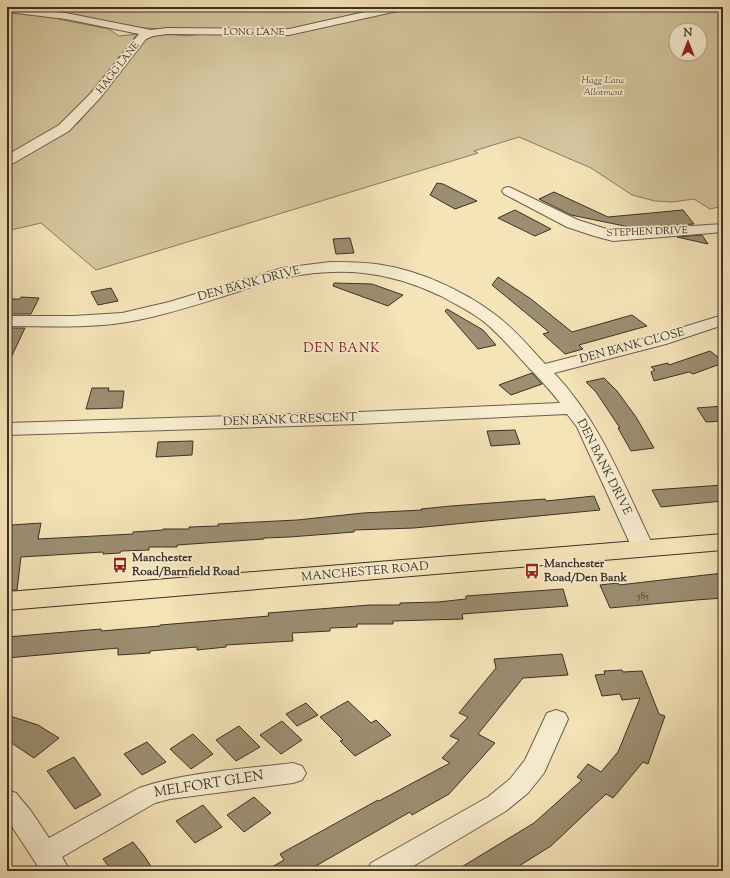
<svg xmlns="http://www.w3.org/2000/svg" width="730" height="878" viewBox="0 0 730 878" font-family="'Sorts Mill Goudy',serif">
  <rect width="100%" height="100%" fill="#f5e4b8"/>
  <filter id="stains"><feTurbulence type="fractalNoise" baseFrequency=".005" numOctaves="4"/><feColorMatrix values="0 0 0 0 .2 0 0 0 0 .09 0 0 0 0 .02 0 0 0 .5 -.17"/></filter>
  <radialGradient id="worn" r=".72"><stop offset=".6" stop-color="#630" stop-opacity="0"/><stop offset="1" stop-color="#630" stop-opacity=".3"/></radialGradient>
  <g fill="#d5c69f" stroke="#887c62" fill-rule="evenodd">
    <path d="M 10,7 L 393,7 L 289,30 L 170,29 L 144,28 Z"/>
    <path d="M 412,7 L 723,7 L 723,206 L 710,209 L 694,199 L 672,202 L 655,201 L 632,195 L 591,168 L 519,137 L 474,151 L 478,153 L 96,270 L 41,223 L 11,230 L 7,229 L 7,163 L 78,123 L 104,92 L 146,38 L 159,33 L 188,36 L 200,34 L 281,36 ZM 676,30 L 700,30 L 700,54 L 676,54 Z"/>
    <path d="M 7,11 L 59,17 L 58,19 L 109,29 L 119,36 L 137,34 L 91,93 L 57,127 L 7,157 Z"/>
  </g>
  <g fill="#9c8e71" stroke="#3b3125">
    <path d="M 437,183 L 443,184 L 477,201 L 455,209 L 430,195 Z"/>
    <path d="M 554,192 L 608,217 L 683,210 L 694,224 L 634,228 L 571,215 L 539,199 Z"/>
    <path d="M 515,210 L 551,229 L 535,236 L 498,218 Z"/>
    <path d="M 702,235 L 708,244 L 677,237 Z"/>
    <path d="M 350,238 L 354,253 L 336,254 L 333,239 Z"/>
    <path d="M 498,277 L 531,299 L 572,332 L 632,315 L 647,326 L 579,345 L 583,349 L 565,354 L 543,334 L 549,332 L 492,285 Z"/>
    <path d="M 334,283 L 372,284 L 403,295 L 388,306 L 333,286 Z"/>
    <path d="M 111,288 L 118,301 L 98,305 L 91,292 Z"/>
    <path d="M 21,297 L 39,298 L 31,314 L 7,314 L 7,309 L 12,299 L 20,299 Z"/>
    <path d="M 447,309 L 483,330 L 496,345 L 478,349 L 445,311 Z"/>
    <path d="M 7,328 L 25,328 L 7,366 Z"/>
    <path d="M 710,351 L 723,361 L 723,363 L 693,374 L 689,372 L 654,381 L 651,372 L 655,370 L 651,367 L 668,363 L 669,365 Z"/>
    <path d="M 532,373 L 542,384 L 511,395 L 499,385 Z"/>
    <path d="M 604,378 L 617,391 L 636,417 L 654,448 L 631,451 L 618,428 L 620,428 L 596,392 L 586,382 Z"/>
    <path d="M 92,388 L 109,388 L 108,391 L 124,391 L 122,408 L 86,409 Z"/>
    <path d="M 723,406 L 723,421 L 706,422 L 697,408 Z"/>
    <path d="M 515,430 L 520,444 L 491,446 L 487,431 Z"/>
    <path d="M 193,441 L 192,455 L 156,457 L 158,442 Z"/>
    <path d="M 723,485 L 723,501 L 661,507 L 652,490 Z"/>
    <path d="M 594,496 L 600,510 L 414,528 L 354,530 L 354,532 L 290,537 L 264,538 L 264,539 L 177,545 L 177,547 L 149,547 L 149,550 L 121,551 L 120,553 L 103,554 L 103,552 L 21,557 L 17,590 L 7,590 L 7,531 L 11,531 L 12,525 L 41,523 L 38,539 L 133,534 L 133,532 L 163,530 L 163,529 L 189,529 L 189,527 L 218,526 L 218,524 L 297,520 L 363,513 L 422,510 L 421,509 L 451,506 L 545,499 L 546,501 Z"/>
    <path d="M 723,573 L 723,598 L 696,600 L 610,608 L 600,585 L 618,583 L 619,585 Z"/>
    <path d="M 563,589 L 568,606 L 462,614 L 463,619 L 393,621 L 393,624 L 357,624 L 357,627 L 330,628 L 330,631 L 292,633 L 293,641 L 226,645 L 226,647 L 197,650 L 197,647 L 150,651 L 150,653 L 118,655 L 118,648 L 7,658 L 7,637 L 101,629 L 101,631 L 160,626 L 160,625 L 269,616 L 268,613 L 370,605 L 400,605 L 400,603 L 438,602 L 466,599 L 466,596 Z"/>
    <path d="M 562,654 L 568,675 L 523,678 L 478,734 L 495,743 L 449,794 L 412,815 L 410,812 L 307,871 L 265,871 L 284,860 L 280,854 L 378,800 L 379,801 L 450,763 L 442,758 L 459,740 L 450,736 L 468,717 L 459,713 L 496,668 L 494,659 Z"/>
    <path d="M 622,670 L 623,672 L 642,671 L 659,714 L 665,716 L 648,764 L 643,762 L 613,798 L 606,794 L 551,846 L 511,871 L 455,871 L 534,823 L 582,780 L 577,777 L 588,764 L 601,772 L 618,752 L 640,698 L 622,700 L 620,694 L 602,696 L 595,675 L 605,674 L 604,671 Z"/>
    <path d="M 348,701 L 371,723 L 376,720 L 391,735 L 355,756 L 340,741 L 343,740 L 320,717 Z"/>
    <path d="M 306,703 L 318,715 L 297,726 L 286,714 Z"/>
    <path d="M 7,715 L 38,725 L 59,738 L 34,758 L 7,740 Z"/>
    <path d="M 282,721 L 302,740 L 281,754 L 260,735 Z"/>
    <path d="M 239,726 L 260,747 L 236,761 L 216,740 Z"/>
    <path d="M 193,734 L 213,754 L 191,769 L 170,749 Z"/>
    <path d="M 147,742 L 166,762 L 142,775 L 124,754 Z"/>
    <path d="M 74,757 L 101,795 L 75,809 L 47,771 Z"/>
    <path d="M 254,797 L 271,813 L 244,832 L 227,815 Z"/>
    <path d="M 203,805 L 222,827 L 195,843 L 176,821 Z"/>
    <path d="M 133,842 L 145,857 L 154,871 L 112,871 L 103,859 Z"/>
  </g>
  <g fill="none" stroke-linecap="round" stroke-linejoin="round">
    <g stroke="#6a5e4a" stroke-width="2">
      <g id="minor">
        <path d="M 7,7 L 66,13 L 151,30 L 167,28 L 289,29 L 387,7 L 407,7 L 402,10 L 289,35 L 167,34 L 153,36 L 146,39 L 100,98 L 69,131 L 12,164 L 7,165 L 7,155 L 59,125 L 91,93 L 139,34 L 66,19 L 7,12 Z"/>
        <path d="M 509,187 L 578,220 L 613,231 L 723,224 L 723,232 L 613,241 L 594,236 L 567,227 L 504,194 L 502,191 L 504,188 Z"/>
        <path d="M 330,262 C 347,262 365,262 382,265 C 420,271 462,290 493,313 C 513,327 529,347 545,364 L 654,336 L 723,315 L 723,325 L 666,344 L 554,373 C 601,422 625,488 654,548 L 650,553 L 643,555 L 636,553 L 632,548 L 577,427 L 567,414 L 359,424 L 7,435 L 7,423 L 359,412 L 560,403 C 552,392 543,383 534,373 C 517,356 502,336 483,321 C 470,311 455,304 441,296 C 388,271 341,266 284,278 C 269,281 255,286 240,291 C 206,302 172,313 138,320 C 95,329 51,326 7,326 L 7,316 L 73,316 L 122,313 L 169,302 L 282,268 Z"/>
        <path d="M 556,710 L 565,713 L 568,719 L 544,773 L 528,793 L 506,811 L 405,871 L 367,871 L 371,863 L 488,797 L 510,779 L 525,760 L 547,713 Z"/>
        <path d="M 293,763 L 302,766 L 306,773 L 302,780 L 293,783 L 170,799 L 155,803 L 62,857 L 70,871 L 41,871 L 7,819 L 7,790 L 16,793 L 31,811 L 49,838 L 139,788 C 187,772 243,769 293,763 Z"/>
      </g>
    </g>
    <g stroke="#3b3125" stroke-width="2">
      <path id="primary" d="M 723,534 L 723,550 L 7,610 L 7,592 Z"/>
    </g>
    <use href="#minor" fill="#f8edd1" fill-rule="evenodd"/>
    <use href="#primary" fill="#f5e4b8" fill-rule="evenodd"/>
  </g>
  <defs>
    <g id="bus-bare" transform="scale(1.2)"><path d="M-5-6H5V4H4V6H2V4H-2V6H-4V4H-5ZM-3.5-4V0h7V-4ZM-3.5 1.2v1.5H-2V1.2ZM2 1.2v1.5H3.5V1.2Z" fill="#8f2418" stroke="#f8edd1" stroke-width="2.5" paint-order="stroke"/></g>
  </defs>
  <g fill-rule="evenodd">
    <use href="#bus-bare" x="120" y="565"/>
    <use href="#bus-bare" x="532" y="571"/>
  </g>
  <g text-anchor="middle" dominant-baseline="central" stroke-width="3.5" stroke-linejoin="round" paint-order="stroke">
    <g font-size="10" fill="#3b3125" stroke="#f8edd1">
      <text x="254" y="32">LONG LANE</text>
      <text transform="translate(118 68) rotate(-52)">HAGG LANE</text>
      <text transform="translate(647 232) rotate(-2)">STEPHEN DRIVE</text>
    </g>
    <g font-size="10" font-style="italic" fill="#5a4f3d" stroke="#f8edd1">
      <text x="603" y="80">Hagg Lane<tspan x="603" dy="12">Allotment</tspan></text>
    </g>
    <g font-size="10" fill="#534838">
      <text x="643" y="596">585</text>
    </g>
    <g font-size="12" fill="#3b3125" stroke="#f8edd1">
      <text transform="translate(249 284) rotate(-15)">DEN BANK DRIVE</text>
      <text transform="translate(632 346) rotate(-15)">DEN BANK CLOSE</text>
      <text transform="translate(290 420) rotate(-2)">DEN BANK CRESCENT</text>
      <text transform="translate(604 467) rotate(63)">DEN BANK DRIVE</text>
      <text transform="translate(365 572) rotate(-5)">MANCHESTER ROAD</text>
    </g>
    <g font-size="12" font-weight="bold" fill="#3b3125" stroke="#f8edd1" text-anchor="start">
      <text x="132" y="558">Manchester<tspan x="132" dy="14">Road/Barnfield Road</tspan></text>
      <text x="544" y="564">Manchester<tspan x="544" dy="14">Road/Den Bank</tspan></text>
    </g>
    <g font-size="13" letter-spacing="1" fill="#7a1f14" stroke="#f8edd1">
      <text x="342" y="349">DEN BANK</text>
    </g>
    <g font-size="14" fill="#3b3125" stroke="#f8edd1">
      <text transform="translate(209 785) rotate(-9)">MELFORT GLEN</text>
    </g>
  </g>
  <rect width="730" height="878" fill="none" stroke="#f5e4b8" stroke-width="24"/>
  <rect x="8" y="8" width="714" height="862" fill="none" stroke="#3b3125" stroke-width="2"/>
  <rect x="12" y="12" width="706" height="854" fill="none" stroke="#3b3125"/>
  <g transform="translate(688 42)"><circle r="19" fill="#f8edd1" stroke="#aca28c"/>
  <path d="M0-3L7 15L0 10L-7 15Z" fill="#8f2418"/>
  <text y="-6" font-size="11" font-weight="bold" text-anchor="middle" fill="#3b3125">N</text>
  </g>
  <rect width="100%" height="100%" filter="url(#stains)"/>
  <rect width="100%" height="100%" fill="url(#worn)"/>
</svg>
